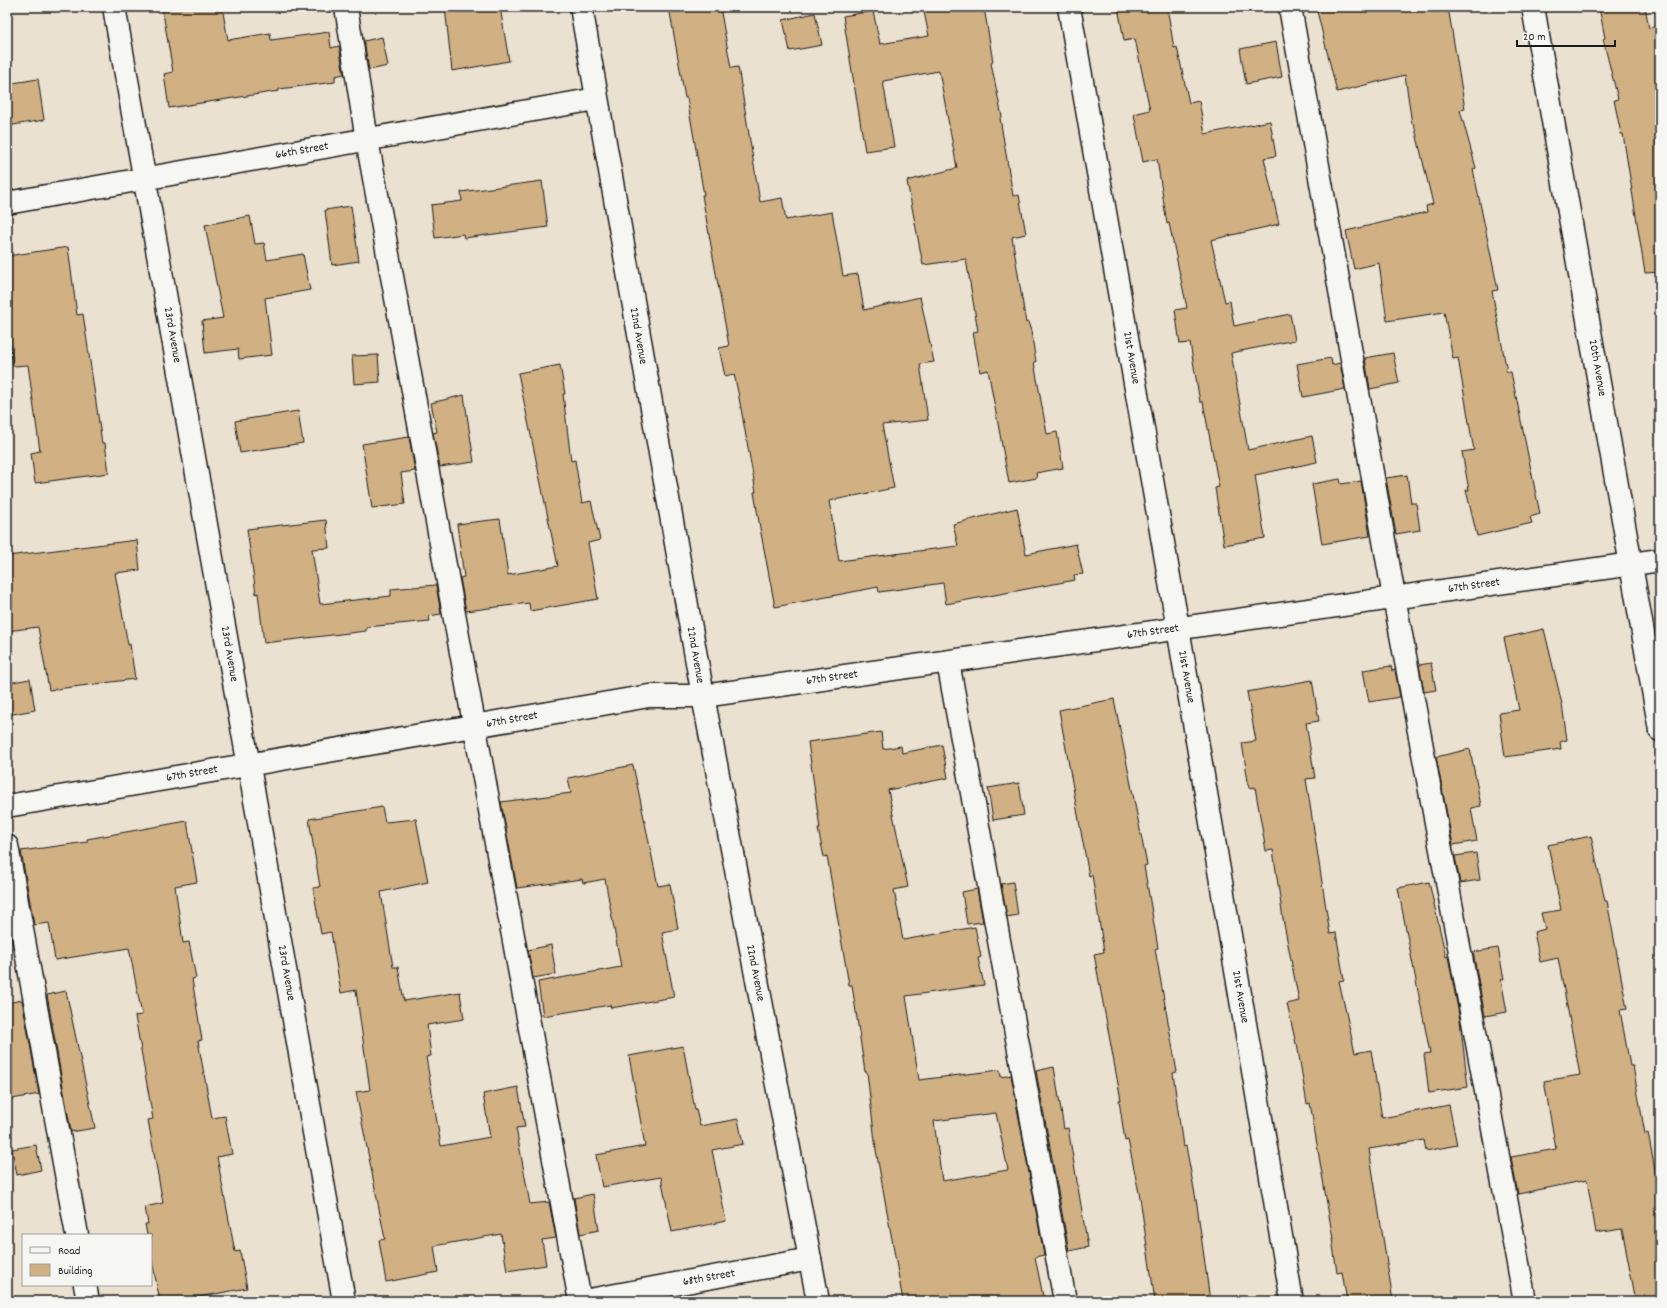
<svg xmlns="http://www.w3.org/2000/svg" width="1667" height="1308" viewBox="0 0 1667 1308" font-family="Dekko,sans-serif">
  <rect width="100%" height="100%" fill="#ebe1d1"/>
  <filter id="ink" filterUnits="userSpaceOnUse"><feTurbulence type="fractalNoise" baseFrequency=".025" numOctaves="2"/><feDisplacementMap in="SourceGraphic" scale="8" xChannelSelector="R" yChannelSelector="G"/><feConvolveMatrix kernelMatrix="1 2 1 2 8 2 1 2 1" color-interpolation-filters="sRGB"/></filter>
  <g filter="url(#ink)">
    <g fill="#d1b184" stroke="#1c1c1c" fill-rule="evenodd">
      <path d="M 162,7 L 222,7 L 228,40 L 270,33 L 271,40 L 329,32 L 331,48 L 339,46 L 344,74 L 335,76 L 335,82 L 279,89 L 279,91 L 169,108 L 164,74 L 173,72 Z"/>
      <path d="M 445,7 L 500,7 L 509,61 L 452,71 Z"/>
      <path d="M 669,7 L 720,7 L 731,68 L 738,67 L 760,202 L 782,198 L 786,220 L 832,212 L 843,276 L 858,274 L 864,310 L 920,297 L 934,362 L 920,364 L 928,420 L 882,425 L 894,488 L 829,501 L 839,561 L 958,546 L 953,524 L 1017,508 L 1026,554 L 1076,544 L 1083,574 L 1074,575 L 1075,580 L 946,604 L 943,583 L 879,592 L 878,587 L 775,607 L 760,528 L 754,492 L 756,492 L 738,392 L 734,374 L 725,376 L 719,348 L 729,346 L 702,195 L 704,195 L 687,98 L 685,98 Z"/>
      <path d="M 923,7 L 984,7 L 993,62 L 991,63 L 1002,117 L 1000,118 L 1013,196 L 1019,195 L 1026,234 L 1012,237 L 1026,323 L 1028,322 L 1031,331 L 1036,362 L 1034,362 L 1047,434 L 1057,432 L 1063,468 L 1036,473 L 1037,478 L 1009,483 L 988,370 L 980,372 L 973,332 L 978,331 L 966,259 L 923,265 L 907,181 L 957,168 L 939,71 L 883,81 L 894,147 L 865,151 L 843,16 L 873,11 L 880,44 L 929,36 Z"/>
      <path d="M 1118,7 L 1167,7 L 1174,48 L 1177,47 L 1189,103 L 1199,101 L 1205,134 L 1270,121 L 1276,156 L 1264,158 L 1279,224 L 1211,240 L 1225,302 L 1230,301 L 1234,326 L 1290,314 L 1295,340 L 1231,353 L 1248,450 L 1312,436 L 1317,462 L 1255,475 L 1265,538 L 1224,545 L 1215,488 L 1219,487 L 1203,402 L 1200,402 L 1190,343 L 1180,344 L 1175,310 L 1187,308 L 1169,223 L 1167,224 L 1157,159 L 1143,162 L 1134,114 L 1150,110 L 1135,39 L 1124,41 Z"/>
      <path d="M 1316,7 L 1448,7 L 1465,109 L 1460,110 L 1476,168 L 1473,169 L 1498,290 L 1492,291 L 1507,372 L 1511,372 L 1540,514 L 1530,517 L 1532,523 L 1477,536 L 1466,490 L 1469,490 L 1462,452 L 1474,450 L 1472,440 L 1458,358 L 1453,359 L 1444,312 L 1387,321 L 1379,263 L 1354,269 L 1346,231 L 1427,212 L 1426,206 L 1433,204 L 1414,124 L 1412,124 L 1405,75 L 1337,92 Z"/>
      <path d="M 1599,7 L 1645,7 L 1649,28 L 1660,25 L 1660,272 L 1645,273 L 1623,134 L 1621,134 L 1614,100 L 1618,99 L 1603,39 L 1605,38 Z"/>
      <path d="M 815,13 L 822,45 L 790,51 L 783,20 Z"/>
      <path d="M 382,37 L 388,66 L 369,70 L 364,41 Z"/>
      <path d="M 1276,42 L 1282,77 L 1246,84 L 1240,49 Z"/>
      <path d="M 38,79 L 44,120 L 7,126 L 7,84 Z"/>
      <path d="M 542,181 L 548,227 L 464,238 L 463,234 L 435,238 L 431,205 L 462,201 L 461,192 Z"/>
      <path d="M 351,206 L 359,261 L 332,265 L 325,210 Z"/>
      <path d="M 250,216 L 255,244 L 264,243 L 267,260 L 303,254 L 310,290 L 265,298 L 272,355 L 239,359 L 238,349 L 205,353 L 202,321 L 223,318 L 205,225 Z"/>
      <path d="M 68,247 L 77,315 L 83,314 L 102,443 L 105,443 L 109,473 L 35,483 L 31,453 L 40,451 L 28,365 L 13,366 L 7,314 L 7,256 Z"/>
      <path d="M 1393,353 L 1399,383 L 1370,389 L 1365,358 Z"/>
      <path d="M 378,355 L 380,382 L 354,384 L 352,356 Z"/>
      <path d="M 1331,358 L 1332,365 L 1340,363 L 1345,389 L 1303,397 L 1297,364 Z"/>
      <path d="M 560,365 L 565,394 L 563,394 L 571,461 L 575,460 L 582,503 L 591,501 L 600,540 L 588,543 L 598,599 L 530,611 L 529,603 L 466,611 L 460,578 L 464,577 L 457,524 L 500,519 L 508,575 L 558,566 L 518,373 Z"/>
      <path d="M 464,395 L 474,462 L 440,467 L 433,433 L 437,432 L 431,403 Z"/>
      <path d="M 298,411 L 303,443 L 240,453 L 235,421 Z"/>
      <path d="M 409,437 L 415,471 L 401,473 L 405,504 L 372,508 L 362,444 Z"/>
      <path d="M 1407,475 L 1411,503 L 1416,503 L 1420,530 L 1396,534 L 1386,478 Z"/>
      <path d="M 1340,479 L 1341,484 L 1361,481 L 1370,536 L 1322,544 L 1312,484 Z"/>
      <path d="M 326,520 L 329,548 L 312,549 L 320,604 L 391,596 L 391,589 L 436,585 L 441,614 L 429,616 L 430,621 L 366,627 L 366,631 L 264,643 L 258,593 L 256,594 L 247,529 Z"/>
      <path d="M 137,540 L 140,570 L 115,573 L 128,645 L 130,644 L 135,679 L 49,690 L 38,627 L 7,631 L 7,556 Z"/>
      <path d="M 1544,629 L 1562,704 L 1567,740 L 1560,742 L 1561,749 L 1505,757 L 1499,713 L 1519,710 L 1504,638 Z"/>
      <path d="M 1431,663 L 1436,690 L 1424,692 L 1419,665 Z"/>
      <path d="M 1391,666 L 1392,671 L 1395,670 L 1400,697 L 1369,702 L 1363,670 Z"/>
      <path d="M 30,679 L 35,710 L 7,715 L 7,683 Z"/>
      <path d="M 1312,680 L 1319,721 L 1306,723 L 1315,778 L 1306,779 L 1330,934 L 1336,933 L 1344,980 L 1339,981 L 1355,1053 L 1371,1050 L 1382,1118 L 1449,1105 L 1457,1145 L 1426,1151 L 1424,1140 L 1369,1149 L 1393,1301 L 1347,1301 L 1342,1272 L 1337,1273 L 1332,1239 L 1333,1239 L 1310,1103 L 1307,1104 L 1297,1044 L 1296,1044 L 1287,1004 L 1299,1001 L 1283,919 L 1273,850 L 1266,851 L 1255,787 L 1249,788 L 1242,743 L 1256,741 L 1247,692 Z"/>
      <path d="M 1114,699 L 1147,865 L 1144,866 L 1158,948 L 1155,949 L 1177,1072 L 1173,1073 L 1183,1147 L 1186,1146 L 1197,1205 L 1210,1301 L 1155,1301 L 1140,1198 L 1128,1140 L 1125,1141 L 1119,1100 L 1121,1100 L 1094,954 L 1104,952 L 1092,875 L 1089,876 L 1059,710 Z"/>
      <path d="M 881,732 L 883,749 L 901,746 L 902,753 L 942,745 L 948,778 L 888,790 L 908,887 L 894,890 L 903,940 L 975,927 L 981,957 L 978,958 L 984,985 L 906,996 L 919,1080 L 1000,1070 L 1001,1077 L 1011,1075 L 1044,1255 L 1035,1257 L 1044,1301 L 903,1301 L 876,1150 L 867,1072 L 865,1072 L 852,985 L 849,985 L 827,856 L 824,857 L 818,829 L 820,829 L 808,742 ZM 996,1113 L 1008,1170 L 942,1181 L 934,1121 Z"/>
      <path d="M 1470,749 L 1481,806 L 1471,808 L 1477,841 L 1453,845 L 1436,757 Z"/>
      <path d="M 633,765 L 658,886 L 670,884 L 678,929 L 662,932 L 674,997 L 611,1008 L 610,1005 L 543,1016 L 538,982 L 621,967 L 605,879 L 583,883 L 582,879 L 517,888 L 501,802 L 571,793 L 568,778 Z"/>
      <path d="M 1019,783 L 1024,815 L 993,820 L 988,788 Z"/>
      <path d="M 382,807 L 385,822 L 416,819 L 428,882 L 381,892 L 393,967 L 398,967 L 404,1001 L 460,992 L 464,1019 L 427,1025 L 431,1056 L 426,1057 L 441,1146 L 490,1137 L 483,1094 L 518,1087 L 525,1127 L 516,1128 L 530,1204 L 549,1202 L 556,1238 L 542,1240 L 546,1265 L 507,1271 L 501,1234 L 434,1246 L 438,1272 L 386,1282 L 379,1240 L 385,1239 L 356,1092 L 370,1090 L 356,990 L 341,993 L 331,932 L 321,934 L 313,888 L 320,887 L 309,819 Z"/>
      <path d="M 187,821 L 197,882 L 175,886 L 183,943 L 189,942 L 196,978 L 192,979 L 202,1040 L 198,1041 L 212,1118 L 225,1116 L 232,1154 L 217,1157 L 235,1252 L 240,1251 L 247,1288 L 177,1301 L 160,1301 L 151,1256 L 151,1235 L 147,1235 L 145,1224 L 148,1224 L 145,1207 L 163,1203 L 148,1120 L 153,1119 L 135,1016 L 142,1015 L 129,948 L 55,960 L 49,923 L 34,925 L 21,851 L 87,842 L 87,839 Z"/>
      <path d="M 1591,836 L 1605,901 L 1607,901 L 1627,1009 L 1620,1010 L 1630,1066 L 1633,1066 L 1645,1134 L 1648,1133 L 1660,1198 L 1660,1301 L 1636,1301 L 1622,1229 L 1596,1233 L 1587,1180 L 1518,1194 L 1511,1157 L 1556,1149 L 1544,1081 L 1580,1075 L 1558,958 L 1540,962 L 1534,932 L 1545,929 L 1541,913 L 1561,910 L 1548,845 Z"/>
      <path d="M 1476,853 L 1480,880 L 1460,883 L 1455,856 Z"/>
      <path d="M 1013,882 L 1018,915 L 1007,917 L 1001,884 Z"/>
      <path d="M 1429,882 L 1446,957 L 1448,956 L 1460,1020 L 1468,1087 L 1429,1093 L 1424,1054 L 1430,1053 L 1398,888 Z"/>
      <path d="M 977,889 L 983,922 L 967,924 L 962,892 Z"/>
      <path d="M 551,945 L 556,974 L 533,978 L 528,950 Z"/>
      <path d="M 1498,948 L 1504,979 L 1501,979 L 1507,1012 L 1485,1016 L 1473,952 Z"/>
      <path d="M 66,991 L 95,1128 L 71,1132 L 47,995 Z"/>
      <path d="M 22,1000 L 39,1094 L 7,1100 L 7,1003 Z"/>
      <path d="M 683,1046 L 695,1110 L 696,1110 L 700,1126 L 738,1119 L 743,1144 L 712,1150 L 726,1221 L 672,1232 L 661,1177 L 602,1187 L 596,1155 L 645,1146 L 629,1056 Z"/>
      <path d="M 1054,1067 L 1064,1129 L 1068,1128 L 1088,1247 L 1069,1251 L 1036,1071 Z"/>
      <path d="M 36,1145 L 41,1170 L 17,1175 L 12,1149 Z"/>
      <path d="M 593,1194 L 599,1230 L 580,1234 L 574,1198 Z"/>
    </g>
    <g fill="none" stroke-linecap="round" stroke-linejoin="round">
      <g stroke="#1c1c1c" stroke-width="25">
        <g id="minor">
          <path d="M 114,7 L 344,1301"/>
          <path d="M 346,7 L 367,140 L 580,1301"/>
          <path d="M 581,7 L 703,696 L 818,1301"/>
          <path d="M 1069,7 L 1178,628 L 1292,1301"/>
          <path d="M 1290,7 L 1394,597 L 1525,1301"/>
          <path d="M 1533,7 L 1660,730"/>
          <path d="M 7,203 L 596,99"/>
          <path d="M 948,662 L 1065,1301"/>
          <path d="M 7,806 L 649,696 L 703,696 L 1660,560"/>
          <path d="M 7,846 L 77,1235"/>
          <path d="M 85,1285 L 88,1301"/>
          <path d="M 584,1301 L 810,1259"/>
        </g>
      </g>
      <use href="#minor" stroke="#f6f6f2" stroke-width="22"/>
    </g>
  </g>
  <g text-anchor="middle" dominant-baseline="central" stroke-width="3" stroke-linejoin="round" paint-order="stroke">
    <g font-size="12" fill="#1c1c1c" stroke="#f6f6f2">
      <text transform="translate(302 151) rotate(-10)">66th Street</text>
      <text transform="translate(172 335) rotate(80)">23rd Avenue</text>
      <text transform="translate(638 336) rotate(80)">22nd Avenue</text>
      <text transform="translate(1131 358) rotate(80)">21st Avenue</text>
      <text transform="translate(1597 368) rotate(80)">20th Avenue</text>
      <text transform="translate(1474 586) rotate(-8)">67th Street</text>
      <text transform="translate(1153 632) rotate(-8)">67th Street</text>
      <text transform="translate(229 654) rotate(80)">23rd Avenue</text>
      <text transform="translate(695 655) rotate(80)">22nd Avenue</text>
      <text transform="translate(1186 677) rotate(80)">21st Avenue</text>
      <text transform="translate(832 678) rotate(-8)">67th Street</text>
      <text transform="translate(512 720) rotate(-10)">67th Street</text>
      <text transform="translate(192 774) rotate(-10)">67th Street</text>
      <text transform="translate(286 973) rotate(80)">23rd Avenue</text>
      <text transform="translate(755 973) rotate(79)">22nd Avenue</text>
      <text transform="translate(1240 997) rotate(80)">21st Avenue</text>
      <text transform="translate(709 1278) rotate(-10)">68th Street</text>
    </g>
  </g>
  <rect width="1667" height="1308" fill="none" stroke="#f6f6f2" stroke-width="24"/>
  <rect x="12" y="12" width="1643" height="1284" fill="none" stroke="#1c1c1c" stroke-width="1.5" filter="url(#ink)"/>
  <rect x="22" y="1234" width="130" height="52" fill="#f6f6f2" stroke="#9f9f9c"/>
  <rect x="30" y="1247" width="20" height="6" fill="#f6f6f2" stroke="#9f9f9c"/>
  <text x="58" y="1254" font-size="12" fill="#1c1c1c">Road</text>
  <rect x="30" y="1264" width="20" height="12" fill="#d1b184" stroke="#9f9f9c"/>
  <text x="58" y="1274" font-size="12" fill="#1c1c1c">Building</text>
  <path d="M1517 40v6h98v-6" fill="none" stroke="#1c1c1c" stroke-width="2"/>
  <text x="1523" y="40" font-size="12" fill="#1c1c1c" stroke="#f6f6f2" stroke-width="3" paint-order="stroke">20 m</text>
</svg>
